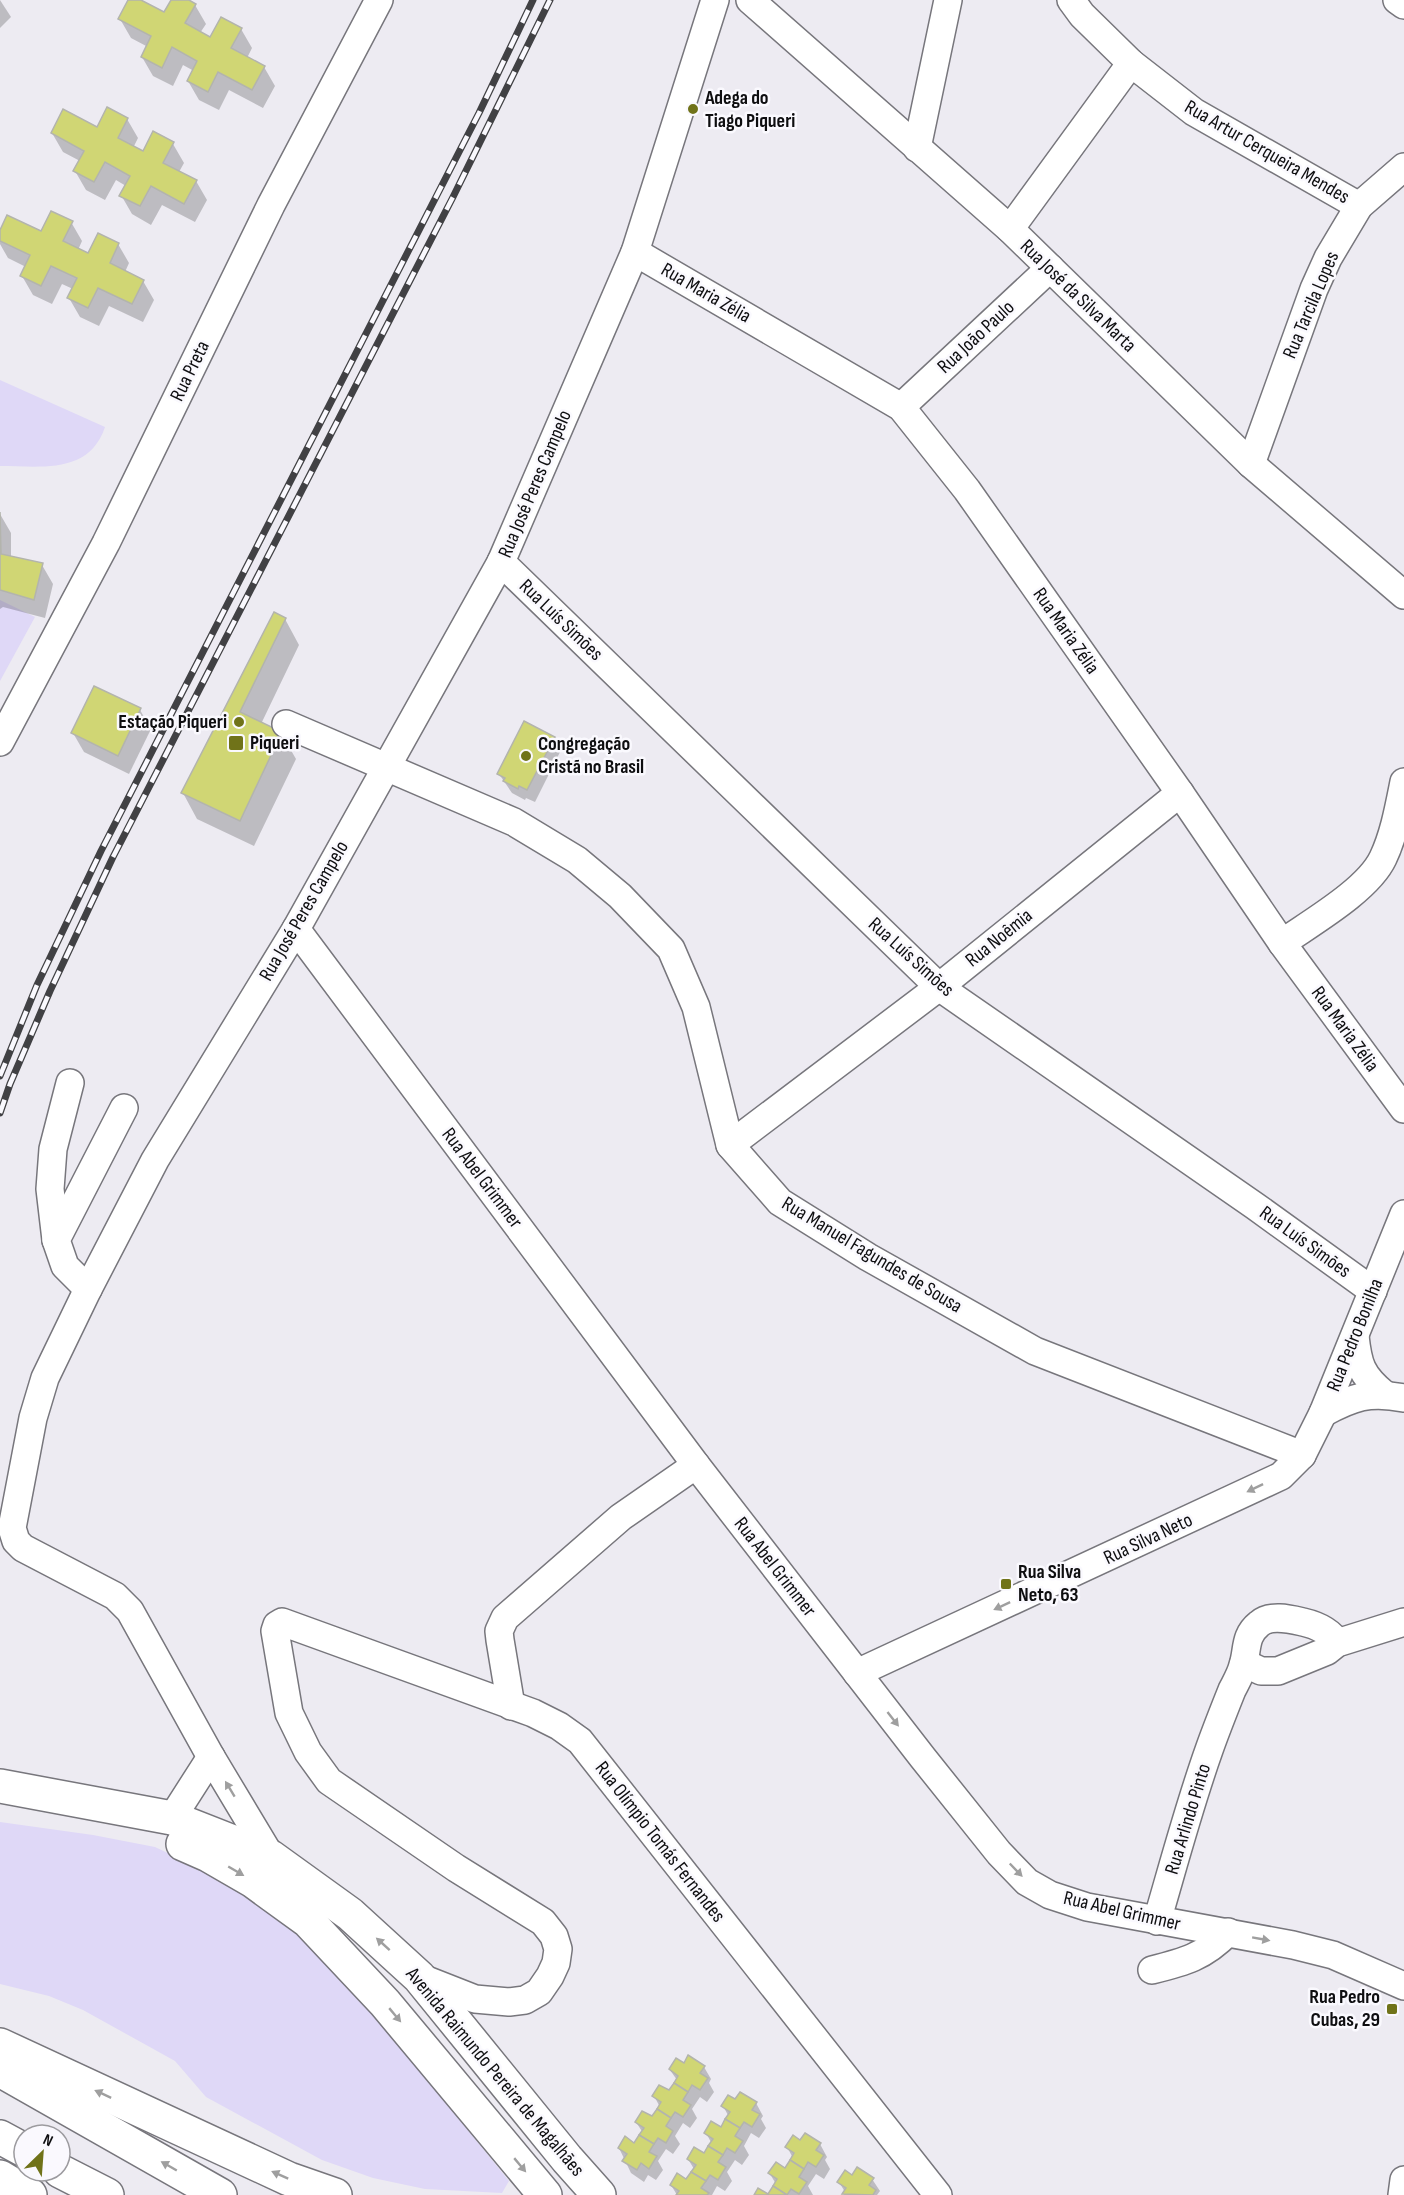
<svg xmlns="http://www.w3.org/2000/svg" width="1404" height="2195" viewBox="0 0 1404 2195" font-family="'Sofia Sans Condensed',sans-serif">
  <rect width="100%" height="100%" fill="#edebf2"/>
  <g fill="#dfd8f7">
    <path d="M 0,380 L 105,427 C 89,475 40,466 0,466 Z"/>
    <path d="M 0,600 L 35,617 L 0,681 Z"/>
    <path d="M 0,1822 L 93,1835 L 155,1847 L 231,1883 L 289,1922 L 331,1961 L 509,2181 L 502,2193 L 425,2189 L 373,2178 L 322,2160 L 206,2097 L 175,2061 L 83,2010 L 49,1996 L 0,1984 Z"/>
  </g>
  <g fill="#0003">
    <path d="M 0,0 L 11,17 L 0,28 Z"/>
    <path d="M 130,0 L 137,0 L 165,14 L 172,0 L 186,0 L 195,5 L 206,24 L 200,33 L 211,39 L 241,29 L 252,48 L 247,58 L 264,67 L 275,86 L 263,108 L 229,90 L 219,110 L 199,100 L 188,81 L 194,71 L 183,65 L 173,86 L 153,76 L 142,57 L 148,47 L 131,38 L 120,19 Z"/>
    <path d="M 127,119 L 138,138 L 133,148 L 143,153 L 154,133 L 173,144 L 184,163 L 179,172 L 196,181 L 207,200 L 195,222 L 162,205 L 151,225 L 132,214 L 121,195 L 126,186 L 116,180 L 105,200 L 86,190 L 75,171 L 80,161 L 63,152 L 52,133 L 97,129 Z"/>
    <path d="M 71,222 L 82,241 L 78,250 L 89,255 L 118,244 L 129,263 L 125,272 L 143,281 L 154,300 L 143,322 L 109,306 L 99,326 L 80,317 L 69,298 L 73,289 L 62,284 L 52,304 L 33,295 L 22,276 L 26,267 L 8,258 L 0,244 L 0,233 L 42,233 Z"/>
    <path d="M 0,514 L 11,533 L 11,558 L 42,565 L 53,584 L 45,618 L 3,607 L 0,609 Z"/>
    <path d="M 285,619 L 299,645 L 261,724 L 281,733 L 296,759 L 254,846 L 197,819 L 183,793 Z"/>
    <path d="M 140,710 L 151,729 L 129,774 L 84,752 L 73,733 Z"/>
    <path d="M 554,738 L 561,750 L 535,802 L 526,798 L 525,800 L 512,793 L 499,774 Z"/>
    <path d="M 684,2065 L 704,2067 L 711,2079 L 709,2083 L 714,2092 L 707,2102 L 700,2097 L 692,2109 L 697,2118 L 690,2128 L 683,2123 L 675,2136 L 680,2144 L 673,2154 L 666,2149 L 658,2161 L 663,2170 L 656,2180 L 648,2175 L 644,2182 L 631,2173 L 619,2148 L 635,2145 L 643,2133 L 636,2122 L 652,2118 L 660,2107 L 654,2096 L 669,2092 L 677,2080 L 670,2070 Z"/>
    <path d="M 736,2101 L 756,2103 L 763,2116 L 761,2119 L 766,2128 L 759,2138 L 751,2133 L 744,2146 L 749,2155 L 742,2165 L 735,2160 L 727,2172 L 732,2181 L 725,2191 L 717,2186 L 712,2195 L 677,2195 L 671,2185 L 687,2181 L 694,2169 L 688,2159 L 704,2155 L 712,2144 L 706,2133 L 721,2129 L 729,2117 L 723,2106 Z"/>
    <path d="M 805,2135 L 820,2144 L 827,2157 L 825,2160 L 830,2169 L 824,2179 L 816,2174 L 808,2186 L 813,2195 L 769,2195 L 776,2184 L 770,2174 L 785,2170 L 793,2158 L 787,2147 L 800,2142 Z"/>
    <path d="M 853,2177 L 872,2179 L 880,2191 L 877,2195 L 844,2195 L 845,2192 L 839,2182 Z"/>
  </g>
  <g fill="#d0d674" stroke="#b3b4ad" stroke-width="1.5">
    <path d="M 128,0 L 141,0 L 164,12 L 171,0 L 189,0 L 196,4 L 185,23 L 210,37 L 221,17 L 242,28 L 231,48 L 265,66 L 252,90 L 218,72 L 208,92 L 187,81 L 197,61 L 172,47 L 162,68 L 141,57 L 151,36 L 118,19 Z"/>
    <path d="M 107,107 L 128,118 L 118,138 L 143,151 L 153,131 L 174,142 L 163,163 L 197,180 L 184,204 L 151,186 L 140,206 L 119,196 L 130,176 L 105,162 L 94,182 L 73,171 L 84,151 L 51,133 L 63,109 L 97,127 Z"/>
    <path d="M 51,211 L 73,221 L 63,241 L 88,253 L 98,233 L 119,243 L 110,263 L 144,280 L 132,304 L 98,288 L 88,308 L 67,298 L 77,278 L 51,266 L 41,286 L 20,276 L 30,255 L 0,241 L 0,230 L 7,215 L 41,231 Z"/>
    <path d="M 0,512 L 1,554 L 43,563 L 34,600 L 0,590 Z"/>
    <path d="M 274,612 L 286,618 L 240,712 L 282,732 L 240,821 L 181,793 Z"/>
    <path d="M 94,686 L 141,708 L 118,756 L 71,733 Z"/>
    <path d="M 524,721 L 555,737 L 527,790 L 519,786 L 518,789 L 503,781 L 505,778 L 497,774 Z"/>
    <path d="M 688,2055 L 705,2066 L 700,2073 L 708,2078 L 700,2090 L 692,2085 L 688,2092 L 674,2083 L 678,2076 L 669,2069 L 676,2058 L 684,2063 Z"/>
    <path d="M 674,2083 L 688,2092 L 683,2100 L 691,2105 L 683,2117 L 675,2112 L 671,2118 L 657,2109 L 661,2102 L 652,2096 L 659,2085 L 669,2090 Z"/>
    <path d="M 740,2092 L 757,2102 L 752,2110 L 760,2114 L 752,2127 L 744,2122 L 740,2128 L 725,2119 L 730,2112 L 721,2106 L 728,2095 L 735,2099 Z"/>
    <path d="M 657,2109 L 671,2118 L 666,2126 L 673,2131 L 666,2143 L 658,2138 L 654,2144 L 639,2135 L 644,2128 L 635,2122 L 642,2111 L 652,2116 Z"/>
    <path d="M 725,2119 L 740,2128 L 735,2136 L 743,2141 L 735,2153 L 727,2148 L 723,2155 L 708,2146 L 713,2139 L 704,2133 L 711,2121 L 721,2127 Z"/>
    <path d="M 805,2133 L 821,2143 L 816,2150 L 824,2155 L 816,2167 L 808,2162 L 804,2169 L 790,2160 L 794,2153 L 785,2147 L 793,2135 L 800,2140 Z"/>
    <path d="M 639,2135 L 654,2144 L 649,2152 L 657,2156 L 649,2169 L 641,2163 L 637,2170 L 622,2161 L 627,2154 L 618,2148 L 625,2136 L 634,2143 Z"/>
    <path d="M 708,2146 L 723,2155 L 718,2162 L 726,2167 L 718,2180 L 710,2175 L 706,2181 L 691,2172 L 696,2165 L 687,2159 L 694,2147 L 704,2153 Z"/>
    <path d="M 790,2160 L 804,2169 L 799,2177 L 807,2182 L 799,2194 L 791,2189 L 787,2195 L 773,2186 L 777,2179 L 768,2173 L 776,2162 L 785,2168 Z"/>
    <path d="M 857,2167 L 874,2178 L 869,2185 L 876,2190 L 873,2195 L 842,2194 L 846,2188 L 837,2182 L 845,2170 L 852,2175 Z"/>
    <path d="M 691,2172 L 706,2181 L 701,2188 L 709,2193 L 707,2195 L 676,2195 L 679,2191 L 670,2185 L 677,2173 L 686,2179 Z"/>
    <path d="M 773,2186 L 787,2195 L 754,2195 L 758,2188 L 768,2194 Z"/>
  </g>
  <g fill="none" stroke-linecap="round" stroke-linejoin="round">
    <g stroke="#77767c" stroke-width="30">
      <g id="minor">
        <path d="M 750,0 L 1010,229 L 1251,464 L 1404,595"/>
        <path d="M 1071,0 L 1082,15 L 1131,63 L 1194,112 L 1359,206"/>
        <path d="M 1397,0 L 1404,5"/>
        <path d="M 917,148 L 948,0"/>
        <path d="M 1010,229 L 1131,63"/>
        <path d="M 635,252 L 901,407 L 967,490 L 1180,793 L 1282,943 L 1404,1109"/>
        <path d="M 901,407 L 1050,268"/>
        <path d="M 1251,464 L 1314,289 L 1328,258 L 1359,206 L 1404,167"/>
        <path d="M 501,562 L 939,987 L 1255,1206 L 1373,1291"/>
        <path d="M 286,724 L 514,822 L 577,860 L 620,896 L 671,949 L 696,1007 L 730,1145 L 780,1202 L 868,1257 L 1035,1351 L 1302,1455"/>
        <path d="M 0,742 L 106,543 L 271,205 L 379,0"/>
        <path d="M 296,929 L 696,1465 L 923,1758 L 999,1853 L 1027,1882 L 1050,1895 L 1087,1907 L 1293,1945 L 1333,1955 L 1404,1986"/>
        <path d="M 1282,943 C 1312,922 1368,890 1383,858 C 1394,835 1399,807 1404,782"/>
        <path d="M 730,1145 L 939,987 L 1180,793"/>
        <path d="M 56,1240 L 50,1189 L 53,1149 L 70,1083"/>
        <path d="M 88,1289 L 65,1266 L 56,1240 L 124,1108"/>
        <path d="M 1355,1336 C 1358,1364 1361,1375 1384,1394"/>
        <path d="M 1323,1413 C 1353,1397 1369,1391 1404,1398"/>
        <path d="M 1244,1663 L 1261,1671 L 1278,1671 L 1327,1651 L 1337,1643 L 1404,1622"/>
        <path d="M 857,1673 L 1281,1476 L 1302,1455 L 1323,1413 L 1404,1214"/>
        <path d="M 511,1706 L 500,1640 L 499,1631 L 505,1618 L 621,1517 L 696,1465"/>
        <path d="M 172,1818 L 211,1757"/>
        <path d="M 271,1857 L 211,1757 L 130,1611 L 115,1596 L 23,1548 L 16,1541 L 12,1528 L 33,1418 L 45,1378 L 88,1289 L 155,1160 L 296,929 L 501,562 L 635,252 L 715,0"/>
        <path d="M 1157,1921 C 1174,1863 1189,1806 1209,1750 C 1216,1730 1224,1710 1232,1690 C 1236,1682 1241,1674 1243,1665 C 1248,1650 1244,1636 1259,1624 C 1270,1614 1290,1619 1303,1622 C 1316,1625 1330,1631 1337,1643"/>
        <path d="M 1152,1970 C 1184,1962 1204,1957 1228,1932"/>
        <path d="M 419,1977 L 475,1999 L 509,2002 L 525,2000 L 539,1992 L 550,1976 L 556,1963 L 558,1949 L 554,1936 L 543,1922 L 456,1868 L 329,1781 L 308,1752 L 289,1713 L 275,1631 L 277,1625 L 282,1622 L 533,1713 L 559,1726 L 580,1741 L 938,2195"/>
        <path d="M 1402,2195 L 1404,2180"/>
      </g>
    </g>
    <g stroke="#77767c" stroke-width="36">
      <g id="major">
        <path d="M 0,1786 L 172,1818 L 271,1857 L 350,1914 L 419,1977 L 567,2159 L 599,2195"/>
        <path d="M 183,1844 L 208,1855 L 253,1881 L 308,1921 L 385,2003 L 545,2195"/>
      </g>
    </g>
    <g stroke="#77767c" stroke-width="36">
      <g id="highway">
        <path d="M 0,2045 L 289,2179 L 335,2195"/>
        <path d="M 0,2070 L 220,2195"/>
        <path d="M 0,2137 L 24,2150"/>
        <path d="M 60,2171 L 107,2195"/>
        <path d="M 0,2177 L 30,2195"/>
      </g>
    </g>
    <use href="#minor" stroke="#fff" stroke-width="27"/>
    <use href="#major" stroke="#fff" stroke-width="33"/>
    <use href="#highway" stroke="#fff" stroke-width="33"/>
    <g stroke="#414144" stroke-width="7">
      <g id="rail">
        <path d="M 0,1076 L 37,985 L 101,851 L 479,113 L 533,0"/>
        <path d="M 0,1113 L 10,1084 L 50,991 L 113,857 L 453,197 L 550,0"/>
      </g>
    </g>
    <use href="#rail" stroke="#faf9fe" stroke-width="4.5" stroke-dasharray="14" stroke-linecap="butt"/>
  </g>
  <defs><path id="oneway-solid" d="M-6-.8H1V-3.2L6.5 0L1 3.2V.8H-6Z" transform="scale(1.5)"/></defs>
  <g fill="#9f9f9f">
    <use href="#oneway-solid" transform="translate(1255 1488) rotate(154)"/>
    <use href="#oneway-solid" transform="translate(1002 1606) rotate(155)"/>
    <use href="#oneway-solid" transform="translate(893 1719) rotate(52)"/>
    <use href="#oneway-solid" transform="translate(230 1789) rotate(-121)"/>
    <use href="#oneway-solid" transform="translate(1016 1870) rotate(46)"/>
    <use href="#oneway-solid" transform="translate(236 1871) rotate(30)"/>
    <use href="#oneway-solid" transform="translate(1261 1939) rotate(10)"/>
    <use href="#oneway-solid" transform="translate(383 1944) rotate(-138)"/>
    <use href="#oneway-solid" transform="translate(395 2015) rotate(50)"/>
    <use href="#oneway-solid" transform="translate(103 2094) rotate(-155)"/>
    <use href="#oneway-solid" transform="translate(520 2165) rotate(50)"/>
    <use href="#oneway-solid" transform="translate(169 2166) rotate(-150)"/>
    <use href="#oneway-solid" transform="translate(280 2175) rotate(-156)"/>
  </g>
  <g fill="#707319" stroke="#faf9fe" stroke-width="2">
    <circle cx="693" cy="109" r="6"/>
    <circle cx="239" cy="722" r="6"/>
    <rect x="228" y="735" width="16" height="16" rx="3"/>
    <circle cx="526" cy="756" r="6"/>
    <rect x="1000" y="1578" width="12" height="12" rx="3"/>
    <rect x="1386" y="2003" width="12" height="12" rx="3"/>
  </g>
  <g text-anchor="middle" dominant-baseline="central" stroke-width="5" stroke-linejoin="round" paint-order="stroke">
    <g font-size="20" font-weight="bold" fill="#0e0e10" stroke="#faf9fe" text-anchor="start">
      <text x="705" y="98">Adega do<tspan x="705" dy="23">Tiago Piqueri</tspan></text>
      <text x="227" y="722" text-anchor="end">Estação Piqueri</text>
      <text x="250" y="743">Piqueri</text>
      <text x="538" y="744">Congregação<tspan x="538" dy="23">Cristã no Brasil</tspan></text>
      <text x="1018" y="1572">Rua Silva<tspan x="1018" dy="23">Neto, 63</tspan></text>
      <text x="1380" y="1997" text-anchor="end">Rua Pedro<tspan x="1380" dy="23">Cubas, 29</tspan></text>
    </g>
    <g font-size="20" fill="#0e0e10" stroke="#faf9fe">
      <text transform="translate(1267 152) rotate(30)">Rua Artur Cerqueira Mendes</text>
      <text transform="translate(706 293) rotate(30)">Rua Maria Zélia</text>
      <text transform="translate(1078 296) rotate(44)">Rua José da Silva Marta</text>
      <text transform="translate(1311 305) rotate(-67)">Rua Tarcila Lopes</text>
      <text transform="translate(976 337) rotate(-43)">Rua João Paulo</text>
      <text transform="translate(190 371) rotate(-64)">Rua Preta</text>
      <text transform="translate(535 484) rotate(-67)">Rua José Peres Campelo</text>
      <text transform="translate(561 620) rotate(44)">Rua Luís Simões</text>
      <text transform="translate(1066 631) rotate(55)">Rua Maria Zélia</text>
      <text transform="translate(304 911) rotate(-60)">Rua José Peres Campelo</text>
      <text transform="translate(999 938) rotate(-39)">Rua Noêmia</text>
      <text transform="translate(911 957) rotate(42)">Rua Luís Simões</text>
      <text transform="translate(1345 1029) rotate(54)">Rua Maria Zélia</text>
      <text transform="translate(482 1178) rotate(53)">Rua Abel Grimmer</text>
      <text transform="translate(1305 1242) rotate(36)">Rua Luís Simões</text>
      <text transform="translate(872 1255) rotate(31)">Rua Manuel Fagundes de Sousa</text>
      <text transform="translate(1355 1335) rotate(-68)">Rua Pedro Bonilha</text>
      <text transform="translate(1148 1539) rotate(-25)">Rua Silva Neto</text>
      <text transform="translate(775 1567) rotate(52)">Rua Abel Grimmer</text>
      <text transform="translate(1188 1819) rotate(-73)">Rua Arlindo Pinto</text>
      <text transform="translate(660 1842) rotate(52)">Rua Olímpio Tomás Fernandes</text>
      <text transform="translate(1122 1911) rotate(13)">Rua Abel Grimmer</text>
      <text transform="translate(495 2072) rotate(50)">Avenida Raimundo Pereira de Magalhães</text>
    </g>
  </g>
  <g transform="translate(42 2153) rotate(25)"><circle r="28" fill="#faf9fe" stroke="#9c9b9f" stroke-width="1.5"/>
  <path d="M0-4.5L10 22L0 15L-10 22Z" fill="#707319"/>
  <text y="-9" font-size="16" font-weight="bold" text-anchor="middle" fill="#0e0e10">N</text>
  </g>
</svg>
